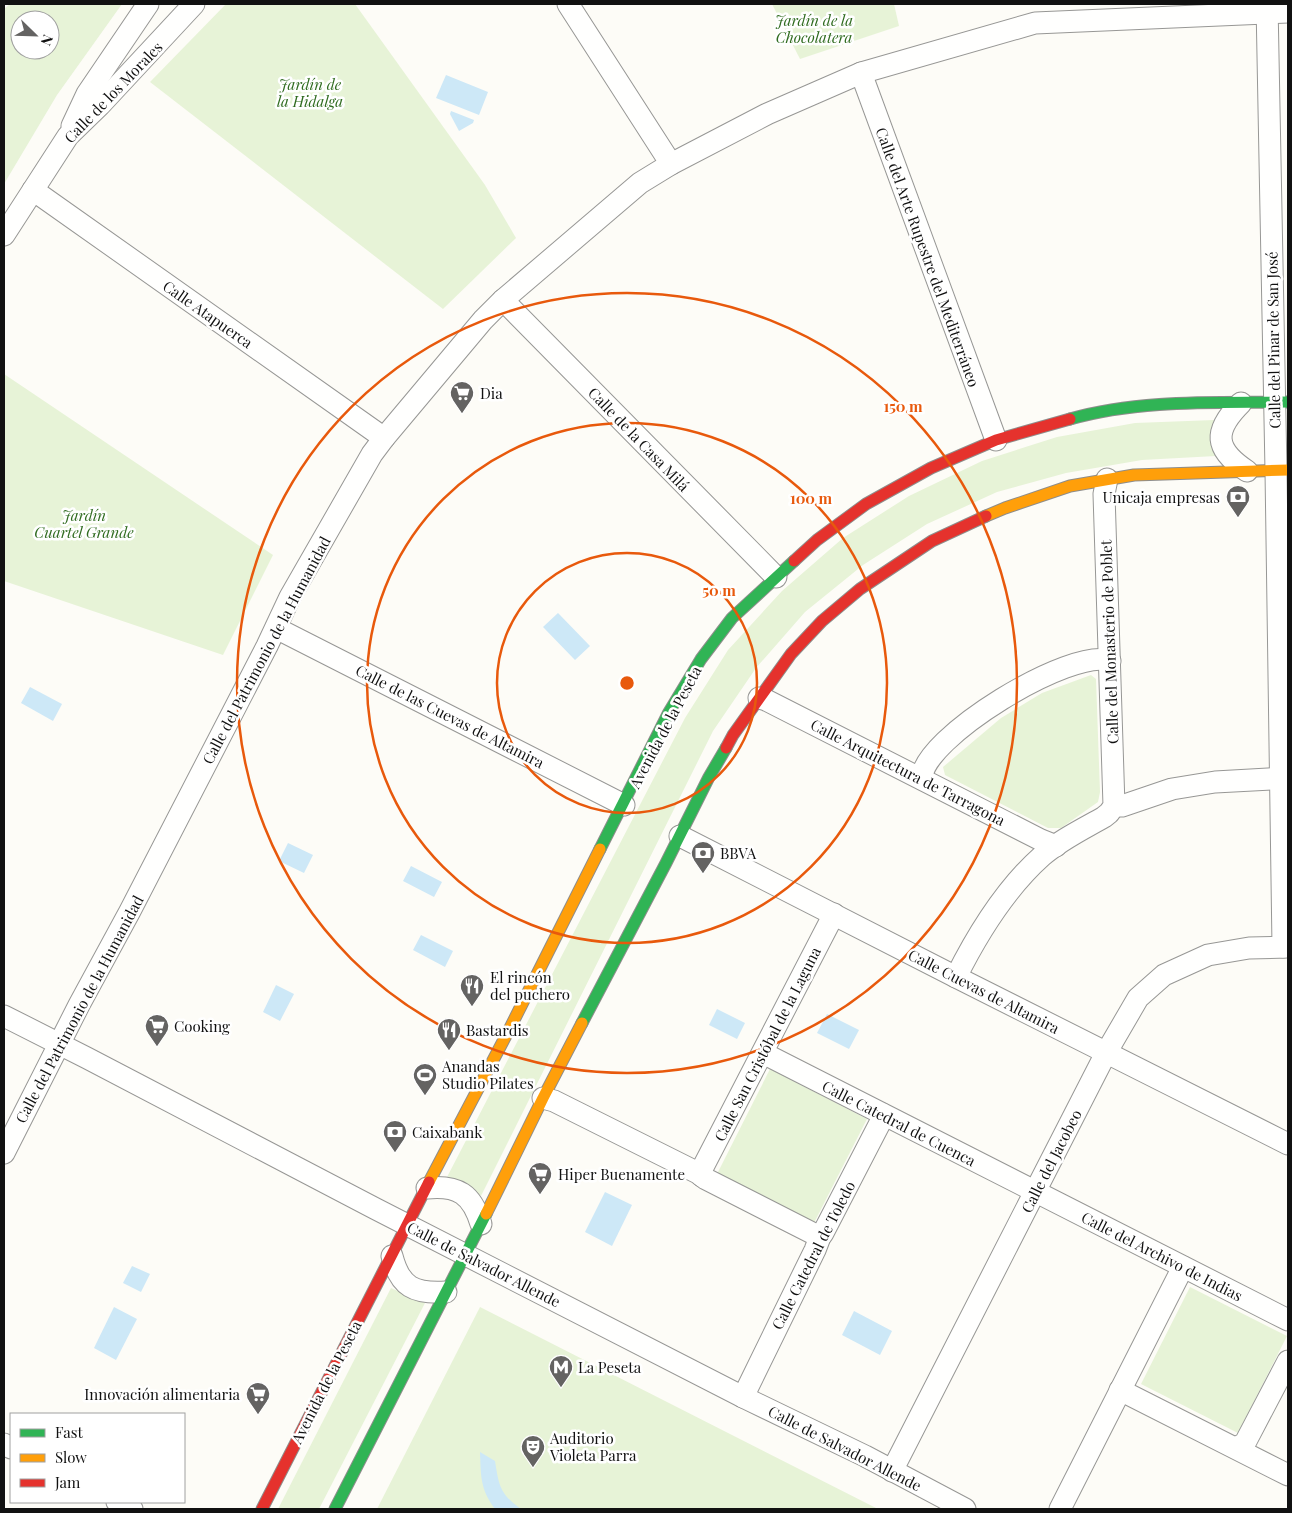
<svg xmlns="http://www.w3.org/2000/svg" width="1292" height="1513" viewBox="0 0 1292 1513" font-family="'Playfair Display',serif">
  <rect width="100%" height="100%" fill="#fdfcf7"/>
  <g fill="#e7f3d7" fill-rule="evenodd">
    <path d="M 10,4 L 122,4 L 57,95 L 4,184 L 4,9 ZM 20,20 L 50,20 L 50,50 L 20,50 Z"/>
    <path d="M 226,4 L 355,4 L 485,185 L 516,238 L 443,309 L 150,82 Z"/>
    <path d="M 772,4 L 894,4 L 899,26 L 800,59 Z"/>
    <path d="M 4,374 L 273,555 L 223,655 L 4,581 Z"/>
    <path d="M 1214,420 L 1212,439 L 1216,456 L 1142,460 L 1066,473 L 997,492 L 927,524 L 863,565 L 805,612 L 756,668 L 713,731 L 481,1196 L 465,1183 L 446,1179 L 685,718 L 728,650 L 782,591 L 843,538 L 909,496 L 982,461 L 1057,437 L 1135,423 Z"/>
    <path d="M 1091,675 L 1096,679 L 1100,792 L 1098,802 L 1061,828 L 1048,828 L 945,775 L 943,767 L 1001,718 L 1042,693 Z"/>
    <path d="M 770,1069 L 867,1119 L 814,1223 L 717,1174 Z"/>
    <path d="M 1190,1287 L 1287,1336 L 1238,1433 L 1141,1384 Z"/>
    <path d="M 391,1288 L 425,1303 L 319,1509 L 278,1509 Z"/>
    <path d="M 480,1307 L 878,1509 L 377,1509 Z"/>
  </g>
  <g fill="#cde8f7">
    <path d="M 446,75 L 488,92 L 479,115 L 436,98 Z"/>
    <path d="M 451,111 L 474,120 L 473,123 L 459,131 L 450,114 Z"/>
    <path d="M 558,613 L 590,646 L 575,660 L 543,627 Z"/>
    <path d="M 30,687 L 62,704 L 53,721 L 21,703 Z"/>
    <path d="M 288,843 L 313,855 L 304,873 L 279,861 Z"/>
    <path d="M 411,866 L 442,882 L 434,897 L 403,881 Z"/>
    <path d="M 421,935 L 453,951 L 445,967 L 413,950 Z"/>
    <path d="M 276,985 L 294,994 L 280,1021 L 263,1012 Z"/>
    <path d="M 717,1009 L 745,1023 L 737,1039 L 709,1025 Z"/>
    <path d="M 827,1014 L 859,1030 L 849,1049 L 817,1033 Z"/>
    <path d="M 605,1192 L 632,1205 L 612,1246 L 585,1232 Z"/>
    <path d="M 132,1266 L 150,1274 L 141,1292 L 123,1283 Z"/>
    <path d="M 114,1307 L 137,1319 L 116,1360 L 94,1348 Z"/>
    <path d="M 854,1311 L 892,1331 L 880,1355 L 842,1335 Z"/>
    <path d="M 480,1452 L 495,1461 C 499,1486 500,1494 521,1509 L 495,1509 C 480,1489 481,1476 480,1452 Z"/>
  </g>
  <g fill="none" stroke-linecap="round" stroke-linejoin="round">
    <g stroke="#979795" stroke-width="23">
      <g id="street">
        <path d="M 568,4 L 671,164"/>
        <path d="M 1267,4 L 1276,471 L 1283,947"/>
        <path d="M 861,73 L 996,440"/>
        <path d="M 72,126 L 87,94 L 148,4"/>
        <path d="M 33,190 L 384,438"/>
        <path d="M 4,235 L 68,136 L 100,105 L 194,4"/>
        <path d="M 503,300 L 776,577"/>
        <path d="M 1241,403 C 1213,431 1214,449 1247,471"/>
        <path d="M 276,628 L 624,805"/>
        <path d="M 759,698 L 766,700 L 1041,840 L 1056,846"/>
        <path d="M 922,779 C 920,739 1073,646 1110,661"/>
        <path d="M 1114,806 L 1122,806 L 1172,789 L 1215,782 L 1288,778"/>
        <path d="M 680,836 L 956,977 L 1288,1144"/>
        <path d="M 956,977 C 978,933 1005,889 1042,856 C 1060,840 1083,829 1104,817 L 1109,813 L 1114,806 L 1104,494 L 1107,479"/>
        <path d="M 4,1016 L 87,1058 L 376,1209 L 743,1397 L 865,1456 L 965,1509"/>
        <path d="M 763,1053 L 1288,1320"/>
        <path d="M 543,1098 L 554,1101 L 698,1173 L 706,1179 L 820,1237"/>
        <path d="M 4,1153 L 79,1005 L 130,911 L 267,646 L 290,597 L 372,454 L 384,438 L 483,320 L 503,300 L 640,183 L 671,164 L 767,114 L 861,73 L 1035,23 L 1288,12"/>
        <path d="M 702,1176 L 702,1169 L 834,914"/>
        <path d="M 427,1188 C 458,1185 472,1194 481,1224"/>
        <path d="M 392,1256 C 400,1287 414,1294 446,1292"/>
        <path d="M 1120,1390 L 1288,1475"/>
        <path d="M 743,1397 L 815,1250 L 820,1237 L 823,1233 L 881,1121 L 882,1114"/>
        <path d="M 4,1444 L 11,1448"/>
        <path d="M 1236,1448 L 1245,1443 L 1288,1361"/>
        <path d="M 892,1471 L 1106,1053 L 1138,998 L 1164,975 L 1208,955 L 1249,948 L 1288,947"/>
        <path d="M 117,1502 L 132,1509"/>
        <path d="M 1060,1509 L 1183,1267"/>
      </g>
    </g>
    <g stroke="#8e8d8b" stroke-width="13">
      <g id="fast">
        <path d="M 1070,419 C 1140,399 1216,403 1288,402"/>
        <path d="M 600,849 L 669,712 L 701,659 L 732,618 L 794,561"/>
        <path d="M 582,1023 L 666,863 L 709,777 L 726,748"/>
        <path d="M 335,1509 L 486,1214"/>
      </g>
    </g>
    <g stroke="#8e8d8b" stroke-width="13">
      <g id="slow">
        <path d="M 986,516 L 1005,508 L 1070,486 L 1134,475 L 1288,470"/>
        <path d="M 429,1182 L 510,1028 L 600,849"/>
        <path d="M 486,1214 L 543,1098 L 582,1023"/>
      </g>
    </g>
    <g stroke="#8e8d8b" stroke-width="13">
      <g id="jam">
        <path d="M 794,561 L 817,540 L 866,504 L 931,468 L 996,440 L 1070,419"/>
        <path d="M 726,748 L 733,735 L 791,654 L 822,621 L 860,589 L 932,541 L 986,516"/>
        <path d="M 262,1509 L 429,1182"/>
      </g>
    </g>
    <use href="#street" stroke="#fffffe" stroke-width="21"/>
    <use href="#fast" stroke="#30b455" stroke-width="11"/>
    <use href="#slow" stroke="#ff9f0a" stroke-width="11"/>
    <use href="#jam" stroke="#e5322d" stroke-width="11"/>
  </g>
  <g fill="none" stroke="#e8590c" stroke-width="2.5">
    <circle cx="627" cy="683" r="130"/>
    <circle cx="627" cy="683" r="260"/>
    <circle cx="627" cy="683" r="390"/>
  </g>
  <defs>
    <g id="supermarket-pin" transform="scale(1.25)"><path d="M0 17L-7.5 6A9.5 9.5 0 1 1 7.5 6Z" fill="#646362" stroke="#fff"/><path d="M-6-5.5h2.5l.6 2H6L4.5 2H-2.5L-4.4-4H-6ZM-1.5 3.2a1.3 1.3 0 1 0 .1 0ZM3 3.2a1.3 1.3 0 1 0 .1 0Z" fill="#fff"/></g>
    <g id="bank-pin" transform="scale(1.25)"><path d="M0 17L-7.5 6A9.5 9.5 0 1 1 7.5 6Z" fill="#646362" stroke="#fff"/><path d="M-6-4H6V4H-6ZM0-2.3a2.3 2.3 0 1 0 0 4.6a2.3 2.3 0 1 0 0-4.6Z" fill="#fff"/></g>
    <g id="restaurant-pin" transform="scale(1.25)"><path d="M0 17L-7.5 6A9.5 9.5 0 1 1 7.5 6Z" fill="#646362" stroke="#fff"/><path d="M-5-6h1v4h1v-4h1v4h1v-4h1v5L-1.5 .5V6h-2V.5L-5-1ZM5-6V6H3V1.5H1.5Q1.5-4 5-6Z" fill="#fff"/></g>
    <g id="stadium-pin" transform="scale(1.25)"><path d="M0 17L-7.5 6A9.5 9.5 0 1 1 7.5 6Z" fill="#646362" stroke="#fff"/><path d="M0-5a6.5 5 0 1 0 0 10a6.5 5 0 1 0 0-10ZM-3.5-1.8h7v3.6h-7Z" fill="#fff"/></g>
    <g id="metro-pin" transform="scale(1.25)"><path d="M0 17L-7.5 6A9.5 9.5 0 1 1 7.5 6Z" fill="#646362" stroke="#fff"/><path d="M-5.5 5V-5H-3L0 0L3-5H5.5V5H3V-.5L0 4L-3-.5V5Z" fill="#fff"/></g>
    <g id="theatre-pin" transform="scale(1.25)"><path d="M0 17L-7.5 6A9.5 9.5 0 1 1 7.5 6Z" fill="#646362" stroke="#fff"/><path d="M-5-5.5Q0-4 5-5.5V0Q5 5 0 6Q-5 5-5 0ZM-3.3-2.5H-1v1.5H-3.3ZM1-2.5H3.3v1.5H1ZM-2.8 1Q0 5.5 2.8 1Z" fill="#fff"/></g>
  </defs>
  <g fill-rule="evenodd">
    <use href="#supermarket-pin" x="462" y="393"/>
    <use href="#bank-pin" x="1238" y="497"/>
    <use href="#bank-pin" x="703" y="853"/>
    <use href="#restaurant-pin" x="472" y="986"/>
    <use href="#supermarket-pin" x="157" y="1026"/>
    <use href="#restaurant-pin" x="449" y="1030"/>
    <use href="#stadium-pin" x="425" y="1075"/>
    <use href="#bank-pin" x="395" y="1132"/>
    <use href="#supermarket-pin" x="540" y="1174"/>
    <use href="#metro-pin" x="561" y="1367"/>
    <use href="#supermarket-pin" x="258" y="1394"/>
    <use href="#theatre-pin" x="533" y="1447"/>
  </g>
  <g text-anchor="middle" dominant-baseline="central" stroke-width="5" stroke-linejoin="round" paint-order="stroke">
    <g font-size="15" font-style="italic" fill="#2f6b1f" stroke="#fff">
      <text x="814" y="20">Jardín de la<tspan x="814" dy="17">Chocolatera</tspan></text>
      <text x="310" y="84">Jardín de<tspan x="310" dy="17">la Hidalga</tspan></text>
      <text x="84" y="515">Jardín<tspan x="84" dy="17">Cuartel Grande</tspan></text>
    </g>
    <g font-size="15" fill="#111" stroke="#fff">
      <text transform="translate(113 92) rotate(-46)">Calle de los Morales</text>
      <text transform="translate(928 257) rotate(70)">Calle del Arte Rupestre del Mediterráneo</text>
      <text transform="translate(208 314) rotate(35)">Calle Atapuerca</text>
      <text transform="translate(1273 340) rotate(-91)">Calle del Pinar de San José</text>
      <text transform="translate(639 439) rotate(46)">Calle de la Casa Milá</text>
      <text transform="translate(1109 642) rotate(-92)">Calle del Monasterio de Poblet</text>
      <text transform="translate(266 650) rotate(-62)">Calle del Patrimonio de la Humanidad</text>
      <text transform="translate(450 716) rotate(27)">Calle de las Cuevas de Altamira</text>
      <text transform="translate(665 727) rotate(-62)">Avenida de la Peseta</text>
      <text transform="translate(908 772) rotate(27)">Calle Arquitectura de Tarragona</text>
      <text transform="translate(984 991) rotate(27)">Calle Cuevas de Altamira</text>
      <text transform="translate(79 1009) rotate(-62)">Calle del Patrimonio de la Humanidad</text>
      <text transform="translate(767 1044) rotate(-63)">Calle San Cristóbal de la Laguna</text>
      <text transform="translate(899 1123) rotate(27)">Calle Catedral de Cuenca</text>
      <text transform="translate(1051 1161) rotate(-63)">Calle del Jacobeo</text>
      <text transform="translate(813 1255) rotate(-63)">Calle Catedral de Toledo</text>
      <text transform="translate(1162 1256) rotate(27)">Calle del Archivo de Indias</text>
      <text transform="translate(484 1264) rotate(27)">Calle de Salvador Allende</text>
      <text transform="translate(326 1382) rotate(-63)">Avenida de la Peseta</text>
      <text transform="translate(845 1448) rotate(27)">Calle de Salvador Allende</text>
    </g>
    <g font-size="15" fill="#111" stroke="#fff" text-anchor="start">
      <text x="480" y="393">Dia</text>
      <text x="1220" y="497" text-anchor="end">Unicaja empresas</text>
      <text x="720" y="853">BBVA</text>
      <text x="490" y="977">El rincón<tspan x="490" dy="17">del puchero</tspan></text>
      <text x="174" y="1026">Cooking</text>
      <text x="466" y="1030">Bastardis</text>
      <text x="442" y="1066">Anandas<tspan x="442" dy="17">Studio Pilates</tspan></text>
      <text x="412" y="1132">Caixabank</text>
      <text x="558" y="1174">Hiper Buenamente</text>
      <text x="578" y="1367">La Peseta</text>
      <text x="240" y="1394" text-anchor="end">Innovación alimentaria</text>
      <text x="550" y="1438">Auditorio<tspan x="550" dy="17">Violeta Parra</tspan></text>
    </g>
  </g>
  <circle cx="627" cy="683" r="8" fill="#e8590c" stroke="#fff" stroke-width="2.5"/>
  <g font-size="15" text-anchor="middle" font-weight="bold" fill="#e8590c" stroke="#fff" stroke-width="5" stroke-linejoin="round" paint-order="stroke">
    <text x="903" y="412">150 m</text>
    <text x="811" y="504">100 m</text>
    <text x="719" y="596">50 m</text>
  </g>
  <rect width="1292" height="1513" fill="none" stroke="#111111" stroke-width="10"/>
  <rect x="10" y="1413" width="175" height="90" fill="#ffffff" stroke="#a0a0a0"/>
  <rect x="20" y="1429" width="25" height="8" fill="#30b455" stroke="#a0a0a0"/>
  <text x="55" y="1438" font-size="15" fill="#111111">Fast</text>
  <rect x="20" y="1454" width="25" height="8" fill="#ff9f0a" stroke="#a0a0a0"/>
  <text x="55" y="1463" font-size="15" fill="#111111">Slow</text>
  <rect x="20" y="1479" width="25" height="8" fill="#e5322d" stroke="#a0a0a0"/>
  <text x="55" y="1488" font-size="15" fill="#111111">Jam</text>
  <g transform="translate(35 35) rotate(113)"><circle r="24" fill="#ffffff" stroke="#a0a0a0"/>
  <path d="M0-4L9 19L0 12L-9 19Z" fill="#646362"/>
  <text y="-8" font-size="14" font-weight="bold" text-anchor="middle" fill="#111111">N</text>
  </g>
</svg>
